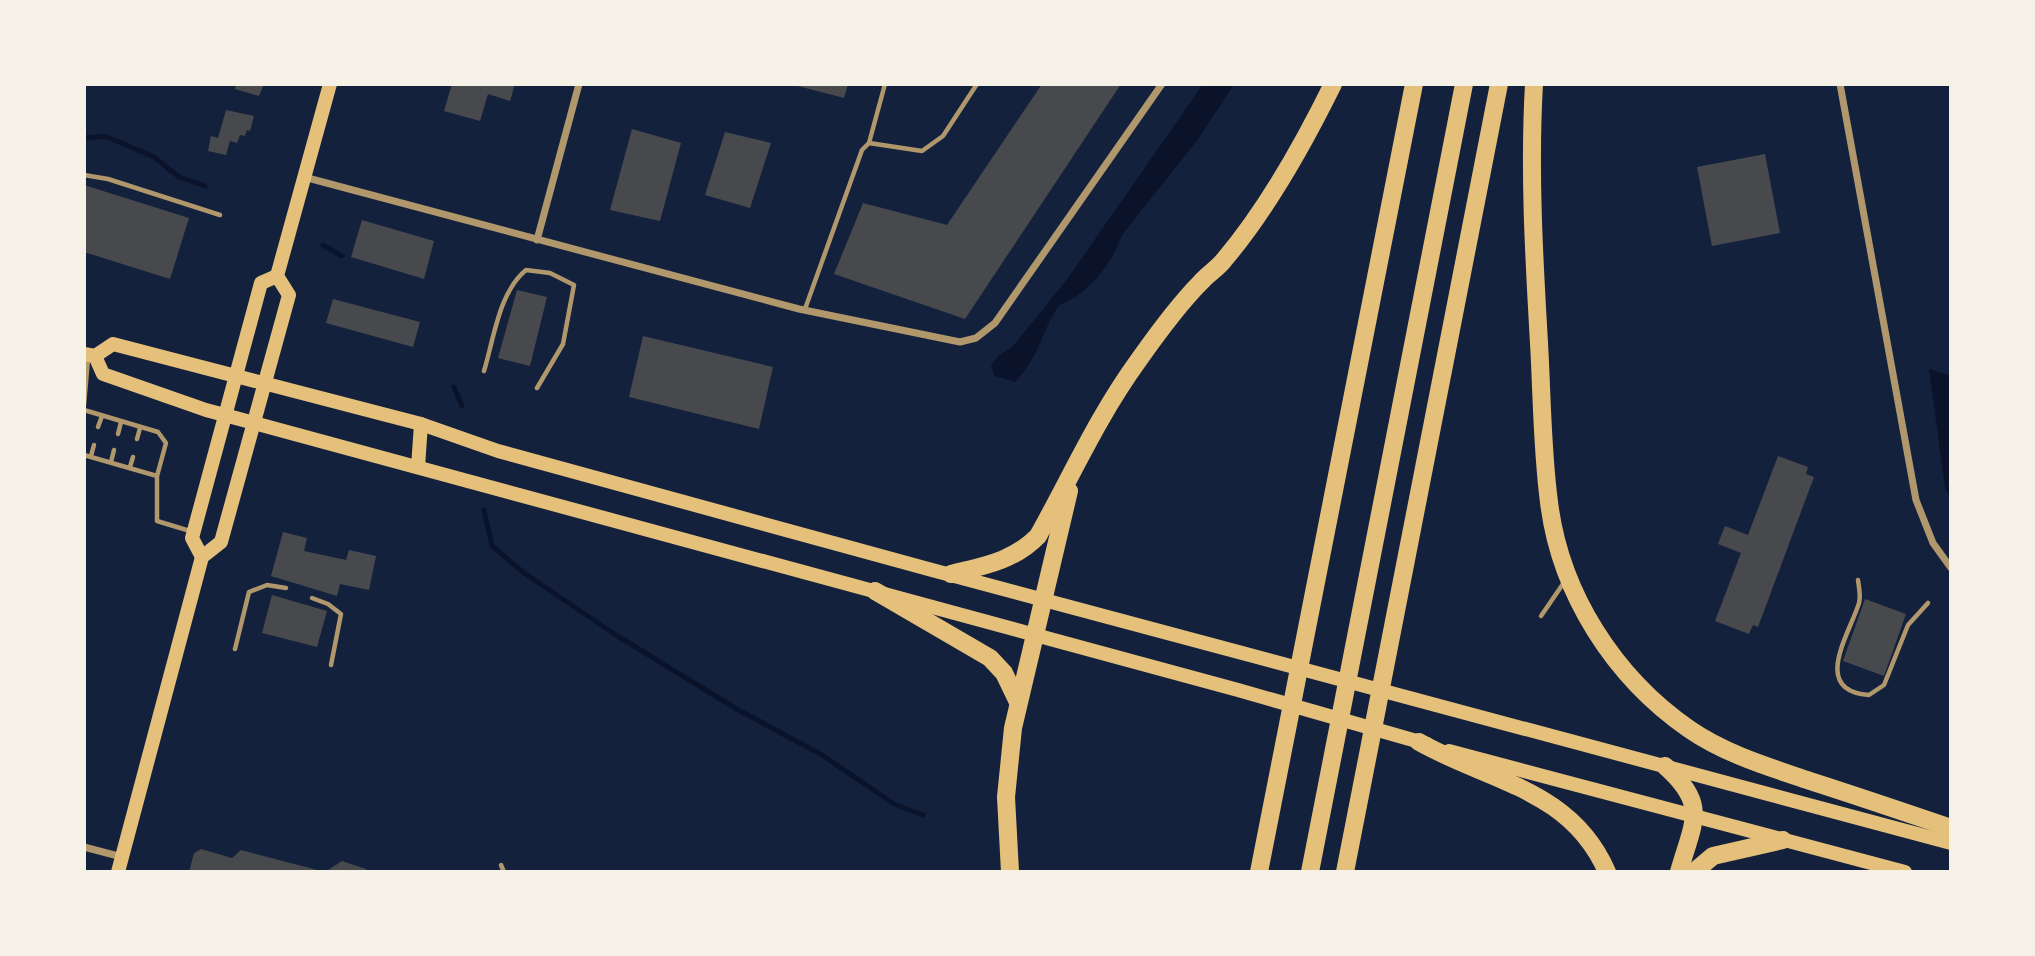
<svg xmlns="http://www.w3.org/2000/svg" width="2035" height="956" viewBox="0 0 2035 956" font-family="Karla,sans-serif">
  <rect width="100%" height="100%" fill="#14213d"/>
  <g fill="#0b132b">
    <path d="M 1203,84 L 1234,84 L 1199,138 L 1122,235 C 1112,264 1088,295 1059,305 C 1040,334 1041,355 1015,382 L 995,376 L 991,366 L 997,357 L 1013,346 L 1068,278 Z"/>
    <path d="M 1929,369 L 1951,376 L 1951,499 L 1945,488 Z"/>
  </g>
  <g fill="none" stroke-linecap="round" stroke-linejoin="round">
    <g stroke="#0b132b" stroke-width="5">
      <path d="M 84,138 L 105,136 L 154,157 L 179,177 L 205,186"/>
      <path d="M 323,245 L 342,256"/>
      <path d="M 454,387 L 462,406"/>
      <path d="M 484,510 L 492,546 L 524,573 L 616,635 L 735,708 L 822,755 L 894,804 L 923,815"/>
    </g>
  </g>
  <g fill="#48494c">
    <path d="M 236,84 L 264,84 L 259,96 L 235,89 Z"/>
    <path d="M 452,84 L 515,84 L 510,101 L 488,94 L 480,121 L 444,111 Z"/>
    <path d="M 790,84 L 848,84 L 844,98 Z"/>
    <path d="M 1042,84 L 1121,84 L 965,319 L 834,274 L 863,203 L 947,225 Z"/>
    <path d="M 226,110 L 254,116 L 250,131 L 247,130 L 245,136 L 240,135 L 237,143 L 230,141 L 226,155 L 208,151 L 211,136 L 218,138 Z"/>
    <path d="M 632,129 L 681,143 L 660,221 L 610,210 Z"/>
    <path d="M 725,132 L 771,143 L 750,208 L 705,195 Z"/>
    <path d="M 1765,154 L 1780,233 L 1712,246 L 1697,167 Z"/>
    <path d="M 84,185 L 189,218 L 170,279 L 84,252 Z"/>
    <path d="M 362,220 L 434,241 L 424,279 L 351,257 Z"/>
    <path d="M 517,290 L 547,297 L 530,366 L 498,358 Z"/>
    <path d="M 333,299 L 420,322 L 413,347 L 326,323 Z"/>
    <path d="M 643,336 L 773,367 L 759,429 L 629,397 Z"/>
    <path d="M 1778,456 L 1808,467 L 1806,474 L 1814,477 L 1758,627 L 1753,625 L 1749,634 L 1715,621 L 1741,553 L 1718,544 L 1725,526 L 1748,535 Z"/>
    <path d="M 283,532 L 307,538 L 304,551 L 346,560 L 349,550 L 376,556 L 369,590 L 340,584 L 337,596 L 271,576 Z"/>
    <path d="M 272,595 L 327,611 L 317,647 L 262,633 Z"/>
    <path d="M 1865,599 L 1906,614 L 1884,676 L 1843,661 Z"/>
    <path d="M 201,849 L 232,858 L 241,850 L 325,872 L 189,872 L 194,853 Z"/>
    <path d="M 342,861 L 366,869 L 367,872 L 325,872 Z"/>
  </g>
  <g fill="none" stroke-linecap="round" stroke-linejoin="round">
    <g stroke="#b1986c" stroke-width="4.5">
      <path d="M 869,143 L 885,84"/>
      <path d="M 84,175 L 108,179 L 220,215"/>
      <path d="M 805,309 L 862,150 L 869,143 L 922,151 L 943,136 L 977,84"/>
      <path d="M 484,371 C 494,338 499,292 526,270 L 550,273 L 574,285 L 563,344 L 537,388"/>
      <path d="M 84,405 L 88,359"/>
      <path d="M 84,410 L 158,432 L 166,443 L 157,476 L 84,455"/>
      <path d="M 98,427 L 102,416"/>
      <path d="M 118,434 L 121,422"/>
      <path d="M 137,439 L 140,428"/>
      <path d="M 91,456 L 94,445"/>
      <path d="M 111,462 L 114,450"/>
      <path d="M 130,467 L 133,457"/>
      <path d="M 157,476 L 157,521 L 190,531"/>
      <path d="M 1858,580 C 1859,588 1861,596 1859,603 C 1850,633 1810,691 1869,695 L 1884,685 L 1908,625 L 1928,603"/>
      <path d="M 312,598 L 328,604 L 341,614 L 331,665"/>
      <path d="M 1541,616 L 1565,581"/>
      <path d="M 235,649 L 249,592 L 267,585 L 286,588"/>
      <path d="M 501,865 L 504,872"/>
    </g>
    <g stroke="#b1986c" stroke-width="7">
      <path d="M 1840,84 L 1916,500 L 1933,543 L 1951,568"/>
      <path d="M 304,177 L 799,309 L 960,342 L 976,338 L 995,323 L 1162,84"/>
      <path d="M 537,240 L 579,84"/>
      <path d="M 84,847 L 122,857"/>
    </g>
    <g stroke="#e5c07b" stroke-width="14">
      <path d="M 202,557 L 192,538 L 261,283 L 277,276"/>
      <path d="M 118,872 L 202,557 L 221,542 L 289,295 L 277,276 L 330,84"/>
    </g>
    <g stroke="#e5c07b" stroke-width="14">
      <path d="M 84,354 L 95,356 L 113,344 L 421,424 L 498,451 L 932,570 L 1951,843"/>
      <path d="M 95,356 L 103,374 L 206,410 L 1238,690 L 1427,744"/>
      <path d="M 418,467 L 421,424"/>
      <path d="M 1449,751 L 1905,872"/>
    </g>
    <g stroke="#e5c07b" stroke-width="18">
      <path d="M 1534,84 C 1529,170 1534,257 1539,343 C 1542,396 1542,449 1549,502 C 1560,593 1614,677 1689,729 C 1725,754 1769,767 1810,781 C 1857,796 1904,812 1951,828"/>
      <path d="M 951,574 C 983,566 1014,561 1038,536 C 1071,477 1098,416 1138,361 C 1157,334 1178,305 1201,282 C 1208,274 1218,268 1224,260 C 1268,208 1303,145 1333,84"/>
      <path d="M 875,591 L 990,658 L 1004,673 L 1018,702"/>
      <path d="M 1419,742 C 1490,782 1571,789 1607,872"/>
      <path d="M 1665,766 C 1709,805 1693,822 1679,872"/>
      <path d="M 1010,872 L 1006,797 L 1013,728 L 1069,491"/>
      <path d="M 1259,872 L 1414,84"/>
      <path d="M 1310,872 L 1464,84"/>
      <path d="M 1345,872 L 1499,84"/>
      <path d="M 1694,872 L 1713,856 L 1783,840"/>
    </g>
  </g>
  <rect width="2035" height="956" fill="none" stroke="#f6f1e7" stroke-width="172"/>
</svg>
